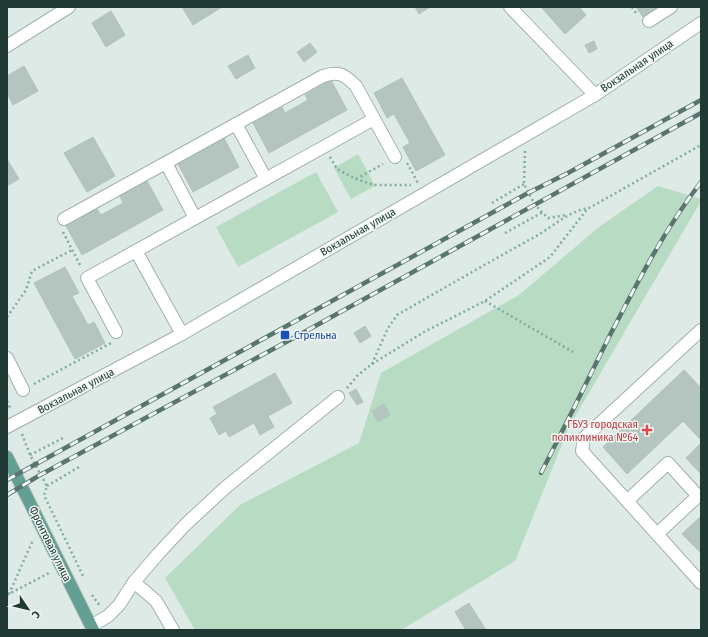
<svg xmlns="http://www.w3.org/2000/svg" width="708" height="637" viewBox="0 0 708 637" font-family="'Fira Sans Condensed',sans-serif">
  <rect width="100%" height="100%" fill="#deeae5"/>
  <g fill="#b7dbc3">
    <path d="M 358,154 L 375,186 L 351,199 L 334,168 Z"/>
    <path d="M 316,172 L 338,212 L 238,267 L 216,227 Z"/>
    <path d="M 658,186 L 701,199 L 701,201 L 569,427 L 515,561 L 401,630 L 195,630 L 165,578 L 240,505 L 359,443 L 381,373 L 519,295 L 599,227 Z"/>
  </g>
  <g fill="#b4c4be" stroke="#b1c3bd">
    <path d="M 182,7 L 222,7 L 193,25 Z"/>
    <path d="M 415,7 L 430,7 L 419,14 Z"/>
    <path d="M 543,7 L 579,7 L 586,15 L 565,34 L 542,8 Z"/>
    <path d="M 636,7 L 659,7 L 643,17 Z"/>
    <path d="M 111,11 L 125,35 L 106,47 L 92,23 Z"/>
    <path d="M 594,41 L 597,49 L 589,53 L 585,45 Z"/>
    <path d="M 310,43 L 317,52 L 304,62 L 297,52 Z"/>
    <path d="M 248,55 L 255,68 L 236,79 L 228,66 Z"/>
    <path d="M 24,66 L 38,91 L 13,105 L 7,93 L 7,76 Z"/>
    <path d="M 402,78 L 445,155 L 416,171 L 403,147 L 410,143 L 394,114 L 387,118 L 374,93 Z"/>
    <path d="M 331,80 L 347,110 L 269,153 L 253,123 L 282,107 L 285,113 L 308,100 L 305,95 Z"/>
    <path d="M 93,137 L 115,176 L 87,192 L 64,153 Z"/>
    <path d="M 224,138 L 239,167 L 193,192 L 177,162 Z"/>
    <path d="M 7,159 L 19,179 L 7,186 Z"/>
    <path d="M 147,181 L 163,210 L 82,255 L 66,226 L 97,209 L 101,215 L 123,203 L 120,196 Z"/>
    <path d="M 65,267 L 79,293 L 72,296 L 88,325 L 94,322 L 105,343 L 75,359 L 34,283 Z"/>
    <path d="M 365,326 L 371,336 L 360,343 L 354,333 Z"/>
    <path d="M 684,370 L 701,388 L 701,440 L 683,421 L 627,474 L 603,447 Z"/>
    <path d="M 275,373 L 292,403 L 268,416 L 274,427 L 260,435 L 254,423 L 229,437 L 226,431 L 219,435 L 210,418 L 217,414 L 213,407 Z"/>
    <path d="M 356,389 L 363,402 L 357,405 L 349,393 Z"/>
    <path d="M 384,404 L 390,415 L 378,422 L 372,411 Z"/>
    <path d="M 701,443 L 701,474 L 686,458 Z"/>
    <path d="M 701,516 L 701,553 L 682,534 Z"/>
    <path d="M 469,603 L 486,630 L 466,630 L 455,612 Z"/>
  </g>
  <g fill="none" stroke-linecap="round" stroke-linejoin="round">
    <g stroke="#a1b1ac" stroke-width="14">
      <g id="minor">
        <path d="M 510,7 L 595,95"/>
        <path d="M 649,21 L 671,7"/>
        <path d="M 7,46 L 69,7"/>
        <path d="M 236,124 L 266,179"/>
        <path d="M 166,163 L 195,218"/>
        <path d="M 64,219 L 323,76 C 339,71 344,74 356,86 L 395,157"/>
        <path d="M 136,251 L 182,334"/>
        <path d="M 701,330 L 584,438 L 582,451 L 701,583"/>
        <path d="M 116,332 L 87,278 L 374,119"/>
        <path d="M 7,358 L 23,390"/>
        <path d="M 7,427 L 182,334 L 595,95 L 701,23"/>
        <path d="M 627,501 L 668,463 L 698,496 L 657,534"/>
        <path d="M 134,582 L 156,601 L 173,630"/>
        <path d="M 91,626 L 108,616 L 119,605 L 134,582 L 158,554 L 186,524 L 226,487 L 338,397"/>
      </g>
    </g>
    <g stroke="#bcc4c2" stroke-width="14">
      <path id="major" d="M 7,457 L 93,630"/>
    </g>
    <g stroke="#7fada1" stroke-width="2.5" stroke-dasharray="2 3" stroke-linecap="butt">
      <path d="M 632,7 L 637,15"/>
      <path d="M 525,151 L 524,184 L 535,205 L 548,218 L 566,215"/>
      <path d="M 330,157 L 337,169 L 356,179 L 374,185 L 411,185"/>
      <path d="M 407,163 L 418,183"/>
      <path d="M 356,179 L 383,164"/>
      <path d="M 492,203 L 524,184"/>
      <path d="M 63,232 L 81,267"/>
      <path d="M 505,233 L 543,212"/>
      <path d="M 485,301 L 573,352"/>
      <path d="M 7,317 L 26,290 L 32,271 L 72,250"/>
      <path d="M 372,364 L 388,328 L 397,315 C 444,288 491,261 538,235 C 555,225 569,211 589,208 L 701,145"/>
      <path d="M 34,384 L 111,343"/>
      <path d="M 347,388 L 358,375 L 372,364 L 424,332 L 485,301 L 550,257 L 588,208"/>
      <path d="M 7,401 L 11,410"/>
      <path d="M 22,434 L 30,455 L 47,486 L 44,495 L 83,576"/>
      <path d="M 30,455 L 63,438"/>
      <path d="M 47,486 L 79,467"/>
      <path d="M 9,594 L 33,540"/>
      <path d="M 7,595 L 49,573"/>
      <path d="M 92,595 L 100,606"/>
    </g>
    <use href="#minor" stroke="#fff" stroke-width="12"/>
    <use href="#major" stroke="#639f93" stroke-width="12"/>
    <g stroke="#5a756f" stroke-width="4.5">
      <g id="rail">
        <path d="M 541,473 C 564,428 586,384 608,339 C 636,285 664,230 701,182"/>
        <path d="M 7,480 L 528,193 L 568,173 L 701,100"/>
        <path d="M 7,495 L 40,475 L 288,341 L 701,113"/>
      </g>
    </g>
    <use href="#rail" stroke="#eef6f3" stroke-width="3" stroke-dasharray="9" stroke-linecap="butt"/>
  </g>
  <rect fill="#1a4fb4" stroke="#eef6f3" stroke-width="1.5" x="280" y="330" width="10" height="10" rx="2"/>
  <path fill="#e0444e" stroke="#eef6f3" stroke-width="1.5" d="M645 424h4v4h4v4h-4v4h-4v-4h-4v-4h4z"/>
  <g text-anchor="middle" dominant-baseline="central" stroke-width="3" stroke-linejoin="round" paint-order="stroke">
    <g font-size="11" fill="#203934" stroke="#eef6f3">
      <text transform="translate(637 66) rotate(-34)">Вокзальная улица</text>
      <text transform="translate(358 232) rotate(-30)">Вокзальная улица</text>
      <text transform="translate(76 391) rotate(-28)">Вокзальная улица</text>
      <text transform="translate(50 544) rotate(64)">Фронтовая улица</text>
    </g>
    <g font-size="11" fill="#164399" stroke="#eef6f3" text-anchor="start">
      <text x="294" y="335">Стрельна</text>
    </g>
    <g font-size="11" fill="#be3a42" stroke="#eef6f3" text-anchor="end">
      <text x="638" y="424">ГБУЗ городская<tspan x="638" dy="13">поликлиника №64</tspan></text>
    </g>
  </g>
  <rect width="708" height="637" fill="none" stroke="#203934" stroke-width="16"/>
  <g transform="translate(28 609) rotate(125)" stroke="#eef6f3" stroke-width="3" paint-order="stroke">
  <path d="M0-3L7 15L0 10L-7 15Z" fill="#203934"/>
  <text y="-6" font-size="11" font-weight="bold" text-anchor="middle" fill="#203934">С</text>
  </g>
</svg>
